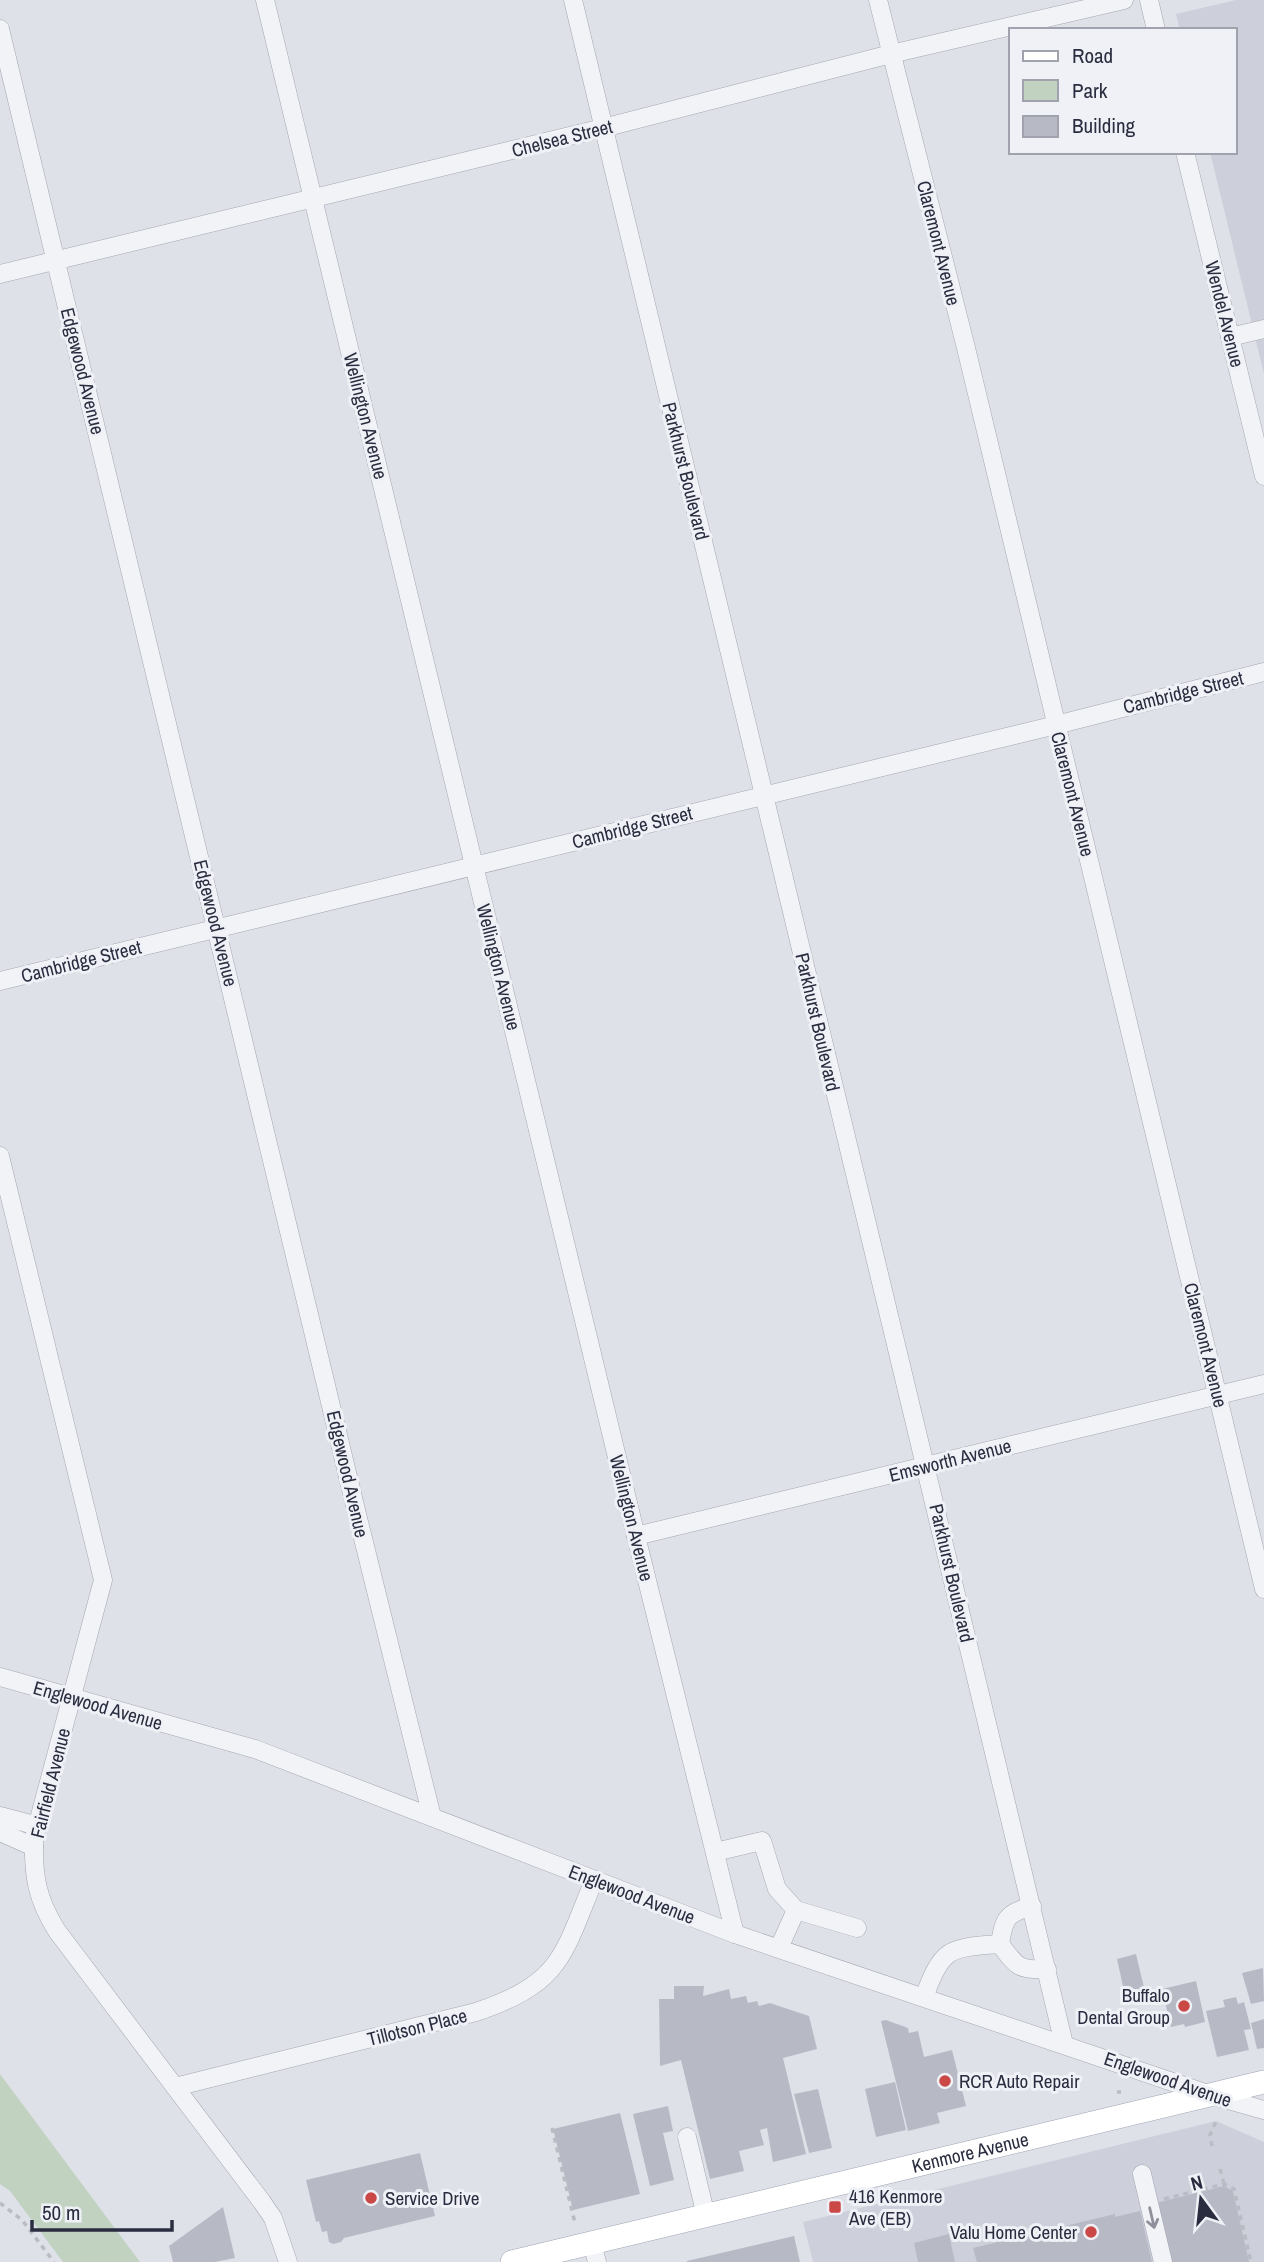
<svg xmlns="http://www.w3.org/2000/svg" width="1264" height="2262" viewBox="0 0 1264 2262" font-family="'Archivo Narrow',sans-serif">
  <rect width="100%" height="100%" fill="#dfe1e8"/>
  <g fill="#cdd0da">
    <path d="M 1236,0 L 1264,0 L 1264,374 L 1210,152 L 1234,152 L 1234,30 L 1180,30 L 1176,14 Z"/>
    <path d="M 1216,2121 L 1264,2142 L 1264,2262 L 813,2262 L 803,2222 Z"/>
  </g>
  <path fill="#c2d2c1" d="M 0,2074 L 140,2262 L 63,2262 L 10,2191 L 0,2184 Z"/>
  <g fill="#b7bac5">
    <path d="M 1136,1954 L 1146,1996 L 1126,2000 L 1117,1959 Z"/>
    <path d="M 1263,1968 L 1264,2001 L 1251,2004 L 1242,1973 Z"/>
    <path d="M 1196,1981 L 1205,2022 L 1185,2027 L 1184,2024 L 1171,2027 L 1162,1989 Z"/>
    <path d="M 674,1986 L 704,1986 L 703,1996 L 729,1989 L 731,1999 L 746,1996 L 748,2003 L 757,2001 L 759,2006 L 770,2003 L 809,2016 L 817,2049 L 783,2058 L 806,2154 L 773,2162 L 767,2128 L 760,2130 L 764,2145 L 739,2151 L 744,2171 L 710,2179 L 681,2060 L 660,2066 L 659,1999 L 674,1999 Z"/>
    <path d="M 1236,1997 L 1238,2004 L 1244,2002 L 1251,2029 L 1244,2030 L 1249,2050 L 1217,2057 L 1206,2011 L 1225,2007 L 1223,2000 Z"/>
    <path d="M 1264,2019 L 1264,2048 L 1257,2049 L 1251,2023 Z"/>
    <path d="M 886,2020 L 908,2028 L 909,2033 L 918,2031 L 924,2057 L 952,2050 L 966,2106 L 937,2113 L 940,2123 L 908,2131 L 881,2021 Z"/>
    <path d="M 895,2082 L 906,2130 L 876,2137 L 865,2089 Z"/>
    <path d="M 818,2089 L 832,2148 L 809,2153 L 794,2094 Z"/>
    <path d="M 668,2106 L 673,2131 L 663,2133 L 674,2180 L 650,2186 L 633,2114 Z"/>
    <path d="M 620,2113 L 640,2194 L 573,2210 L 553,2129 Z"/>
    <path d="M 420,2153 L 435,2216 L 344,2238 L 341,2242 L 333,2244 L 329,2242 L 327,2231 L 322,2232 L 319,2221 L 316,2222 L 306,2180 Z"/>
    <path d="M 1224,2186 L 1233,2191 L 1249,2262 L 1170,2262 L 1156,2203 Z"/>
    <path d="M 223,2207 L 235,2258 L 215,2262 L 173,2262 L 169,2246 Z"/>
    <path d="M 1140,2211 L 1152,2262 L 977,2262 L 973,2248 L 1115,2214 L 1115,2217 Z"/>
    <path d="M 949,2234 L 955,2262 L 918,2262 L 914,2243 Z"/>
    <path d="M 794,2236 L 800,2262 L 687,2262 L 687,2261 Z"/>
  </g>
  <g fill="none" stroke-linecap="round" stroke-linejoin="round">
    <g stroke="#a5a7b2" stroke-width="19">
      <g id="minor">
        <path d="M 265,0 L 636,1536 L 735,1934"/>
        <path d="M 573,0 L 1064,2044"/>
        <path d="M 878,0 L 966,348 L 1264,1589"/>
        <path d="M 1149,0 L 1156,30"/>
        <path d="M 0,29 L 356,1510 L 432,1817"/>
        <path d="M 1185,152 L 1264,476"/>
        <path d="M 0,274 L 603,128 L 891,54 L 1124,0"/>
        <path d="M 1230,337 L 1264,329"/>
        <path d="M 0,981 L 1056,725 L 1264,672"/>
        <path d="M 0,1156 L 103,1580 L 34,1838 C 33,1877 37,1899 57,1931 L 262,2202 L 273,2218 L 288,2262"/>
        <path d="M 636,1536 L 1264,1384"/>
        <path d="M 0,1677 L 255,1749 L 735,1934 L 1211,2095 L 1264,2110"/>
        <path d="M 0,1816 L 38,1826"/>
        <path d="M 0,1832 L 34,1847"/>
        <path d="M 715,1852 L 762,1841 L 777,1889 L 796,1910 L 857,1928"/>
        <path d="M 1000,1944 C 1004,1918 1006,1914 1032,1906"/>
        <path d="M 779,1948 L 796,1910"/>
        <path d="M 924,1997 C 943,1947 948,1948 1000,1944 C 1016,1966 1019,1971 1047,1969"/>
        <path d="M 175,2087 L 476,2012 C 561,1983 562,1958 594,1880"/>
        <path d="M 687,2137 L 706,2216"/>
        <path d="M 1142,2174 L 1163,2262"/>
        <path d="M 592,2243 L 597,2262"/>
      </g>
    </g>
    <g stroke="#9fa4b4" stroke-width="24">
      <g id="major">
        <path id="s1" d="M 512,2262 L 1264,2082"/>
      </g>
    </g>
    <g stroke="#babcc3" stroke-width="3.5" stroke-dasharray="5 5" stroke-linecap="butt">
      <path d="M 1117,2092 L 1121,2092"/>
      <path d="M 552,2128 L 575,2223"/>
      <path d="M 1212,2146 L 1210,2135 L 1217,2119"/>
      <path d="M 1220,2169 L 1224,2184"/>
      <path d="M 1164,2199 L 1224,2184 L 1234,2189 L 1251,2262"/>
      <path d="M 0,2203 L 22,2220 L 54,2262"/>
    </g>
    <use href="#minor" stroke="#f2f3f7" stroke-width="18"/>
    <use href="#major" stroke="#fff" stroke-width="23"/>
  </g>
  <defs><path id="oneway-shaft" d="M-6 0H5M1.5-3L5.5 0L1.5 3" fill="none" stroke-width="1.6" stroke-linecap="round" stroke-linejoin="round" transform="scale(1.75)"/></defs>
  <use stroke="#8e909b" href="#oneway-shaft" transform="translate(1152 2218) rotate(77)"/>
  <g fill="#ca4947" stroke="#eff1f6" stroke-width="2.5">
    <circle cx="1184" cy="2006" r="7"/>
    <circle cx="945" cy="2081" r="7"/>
    <circle cx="371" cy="2198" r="7"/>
    <rect x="828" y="2200" width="14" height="14" rx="3.5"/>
    <circle cx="1091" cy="2232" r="7"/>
  </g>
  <g text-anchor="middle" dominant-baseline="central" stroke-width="6" stroke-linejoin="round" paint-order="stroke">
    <g font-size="19" fill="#292d3f" stroke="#eff1f6">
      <text transform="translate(562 138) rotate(-14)">Chelsea Street</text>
      <text transform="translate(939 243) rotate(76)">Claremont Avenue</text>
      <text transform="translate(1225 314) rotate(76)">Wendel Avenue</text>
      <text transform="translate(83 371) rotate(76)">Edgewood Avenue</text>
      <text transform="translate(366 416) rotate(76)">Wellington Avenue</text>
      <text transform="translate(686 471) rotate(76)">Parkhurst Boulevard</text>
      <text transform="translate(1183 692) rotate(-14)">Cambridge Street</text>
      <text transform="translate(1073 794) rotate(76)">Claremont Avenue</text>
      <text transform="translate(632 827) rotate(-14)">Cambridge Street</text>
      <text transform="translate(216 923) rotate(76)">Edgewood Avenue</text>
      <text transform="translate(81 961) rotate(-14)">Cambridge Street</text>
      <text transform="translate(499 967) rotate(76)">Wellington Avenue</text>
      <text transform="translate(818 1022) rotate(77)">Parkhurst Boulevard</text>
      <text transform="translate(1206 1345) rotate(76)">Claremont Avenue</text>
      <text transform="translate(950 1460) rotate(-14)">Emsworth Avenue</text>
      <text transform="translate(348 1474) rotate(77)">Edgewood Avenue</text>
      <text transform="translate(632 1518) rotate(76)">Wellington Avenue</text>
      <text transform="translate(952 1573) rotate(77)">Parkhurst Boulevard</text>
      <text transform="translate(98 1705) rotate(16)">Englewood Avenue</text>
      <text transform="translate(50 1783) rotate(-76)">Fairfield Avenue</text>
      <text transform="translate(632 1894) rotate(21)">Englewood Avenue</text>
      <text transform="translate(417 2027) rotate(-14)">Tillotson Place</text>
      <text transform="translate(1168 2079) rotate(19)">Englewood Avenue</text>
      <text stroke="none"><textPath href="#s1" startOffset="471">Kenmore Avenue</textPath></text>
    </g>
    <g font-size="19" fill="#292d3f" stroke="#eff1f6" text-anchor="start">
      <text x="1170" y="1995" text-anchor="end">Buffalo<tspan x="1170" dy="22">Dental Group</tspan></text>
      <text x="959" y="2081">RCR Auto Repair</text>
      <text x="849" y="2196">416 Kenmore<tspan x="849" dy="22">Ave (EB)</tspan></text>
      <text x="385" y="2198">Service Drive</text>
      <text x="1077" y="2232" text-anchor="end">Valu Home Center</text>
    </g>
  </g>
  <rect x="1009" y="28" width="228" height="126" fill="#eff1f6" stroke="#a0a3ad" stroke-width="2"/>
  <rect x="1023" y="51" width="35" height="10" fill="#ffffff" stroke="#a0a3ad" stroke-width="2"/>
  <text x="1072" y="63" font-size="21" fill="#292d3f">Road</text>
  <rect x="1023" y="80" width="35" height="21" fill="#c2d2c1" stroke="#a0a3ad" stroke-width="2"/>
  <text x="1072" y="98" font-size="21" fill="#292d3f">Park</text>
  <rect x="1023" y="116" width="35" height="21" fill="#b7bac5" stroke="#a0a3ad" stroke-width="2"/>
  <text x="1072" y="133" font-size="21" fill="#292d3f">Building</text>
  <g transform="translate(1201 2199) rotate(345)" stroke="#eff1f6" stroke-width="5" paint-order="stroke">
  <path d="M0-5L12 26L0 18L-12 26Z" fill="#292d3f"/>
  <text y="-10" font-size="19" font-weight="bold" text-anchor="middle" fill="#292d3f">N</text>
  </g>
  <path d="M32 2220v10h140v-10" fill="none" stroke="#292d3f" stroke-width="3.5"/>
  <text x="42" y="2220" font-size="21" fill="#292d3f" stroke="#eff1f6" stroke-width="5" paint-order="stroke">50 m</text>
</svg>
